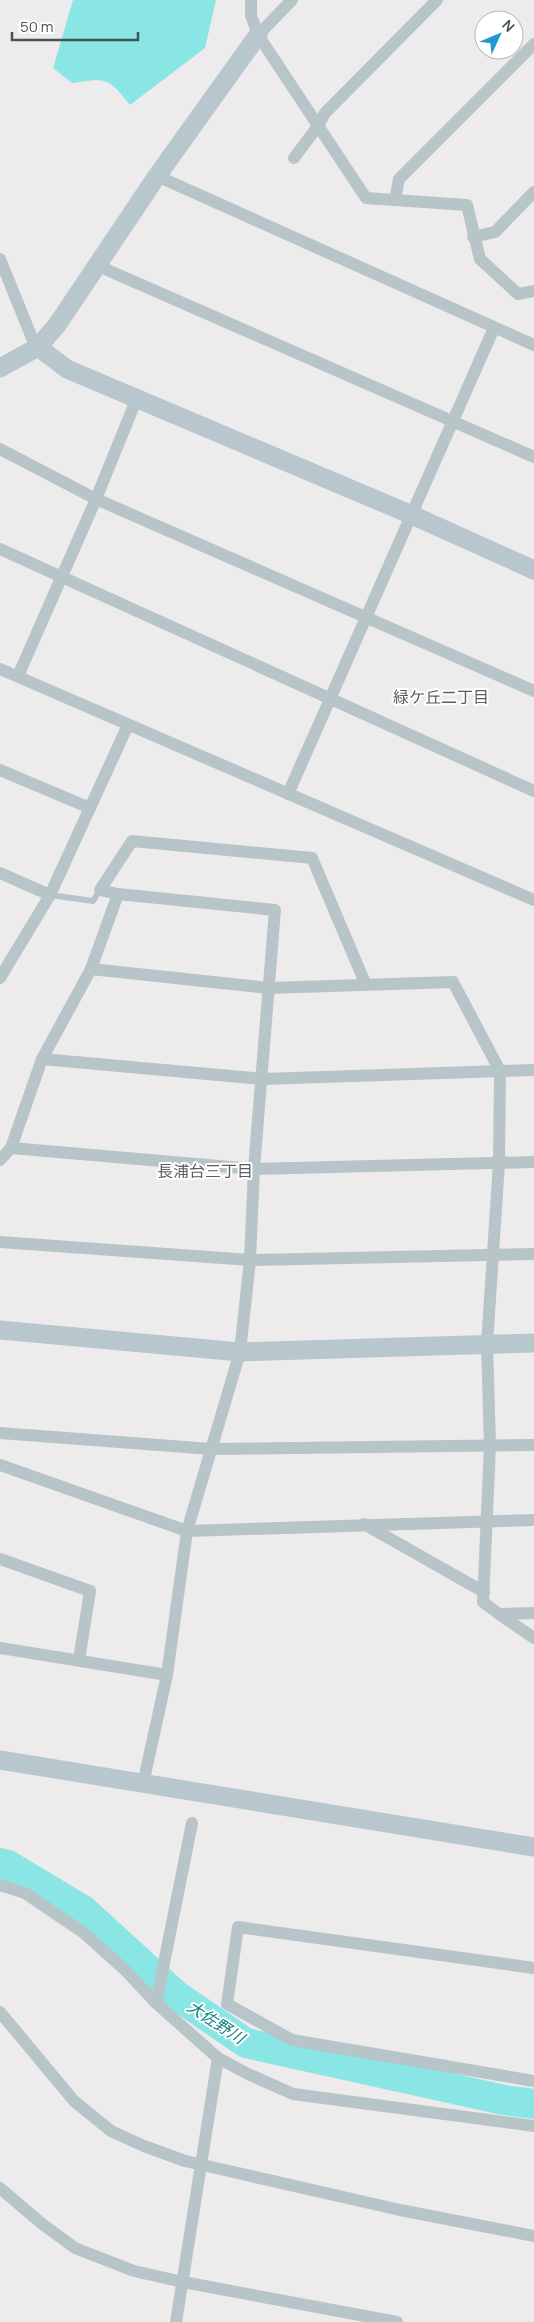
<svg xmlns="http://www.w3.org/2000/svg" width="534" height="2322" viewBox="0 0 534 2322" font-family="Manrope,'Noto Sans JP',sans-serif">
  <rect width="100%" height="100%" fill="#eeebec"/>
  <path fill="#89e6e4" d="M 73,0 L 216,0 L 205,48 L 130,105 C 108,77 107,78 72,83 L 53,68 Z"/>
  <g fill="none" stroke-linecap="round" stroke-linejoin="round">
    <path stroke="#89e6e4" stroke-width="30" d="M 0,1863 L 8,1865 L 83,1910 L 176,1995 L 246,2043 L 504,2100 L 534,2104"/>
    <path stroke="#b7c4c8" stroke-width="6" d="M 50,895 L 93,901 L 100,890"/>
    <g stroke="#b7c4c8" stroke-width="12">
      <path d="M 251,0 L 251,15 L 258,35 L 366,198 L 467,205 L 480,259 L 518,294 L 534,291"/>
      <path d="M 258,35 L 292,0"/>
      <path d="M 294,158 L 318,126 L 325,113 L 437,0"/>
      <path d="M 157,176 L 534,345"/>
      <path d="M 395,200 L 399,179 L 534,44"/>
      <path d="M 473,237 L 495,232 L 534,192"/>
      <path d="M 0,259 L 32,338 L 38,347"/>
      <path d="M 96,265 L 534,457"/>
      <path d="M 0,449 L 96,499 L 534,691"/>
      <path d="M 0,549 L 534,791"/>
      <path d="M 0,669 L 534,900"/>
      <path d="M 18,676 L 96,499 L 137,398"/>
      <path d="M 0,770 L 90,808"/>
      <path d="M 288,794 L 494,328"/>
      <path d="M 0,873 L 50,895"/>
      <path d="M 91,969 L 269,988 L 453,982 L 500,1071 L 499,1163 L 487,1344 L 490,1446 L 483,1602 L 499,1614 L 534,1613"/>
      <path d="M 0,978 L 50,895 L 128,725"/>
      <path d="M 42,1059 L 263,1079 L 534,1070"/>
      <path d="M 11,1148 L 254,1169 L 534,1162"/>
      <path d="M 0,1160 L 11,1148 L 42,1059 L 91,969 L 118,894"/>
      <path d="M 0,1242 L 250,1260 L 534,1254"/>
      <path d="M 0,1433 L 211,1449 L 534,1445"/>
      <path d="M 0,1465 L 187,1531 L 534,1520"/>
      <path d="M 364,1524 L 484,1592"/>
      <path d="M 0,1559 L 90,1591 L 79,1660"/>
      <path d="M 499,1614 L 534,1638"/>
      <path d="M 0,1648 L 167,1675"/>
      <path d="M 143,1784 L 167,1675 L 187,1531 L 240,1352 L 250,1260 L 254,1169 L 275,910 L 118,894 L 100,890 L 132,841 L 312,858 L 366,985"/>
      <path d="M 0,1885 L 25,1893 L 84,1933 L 125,1970 L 156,2003 L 218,2058 L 248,2074 L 293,2094 L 534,2126"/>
      <path d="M 534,1968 L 238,1927 L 227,2004 L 292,2040 L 534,2081"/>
      <path d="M 156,2003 L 192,1823"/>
      <path d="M 0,2012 L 74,2101 L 111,2131 L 144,2146 L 185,2161 L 400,2210 L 534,2236"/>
      <path d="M 0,2188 L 41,2223 L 75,2248 L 134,2271 L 183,2282 L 397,2322"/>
      <path d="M 176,2322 L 218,2058"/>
    </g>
    <g stroke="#b7c7cd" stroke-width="19">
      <path d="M 38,347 L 67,369 L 412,515 L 534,570"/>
      <path d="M 0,368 L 38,347 L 57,325 L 157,176 L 258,35"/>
      <path d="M 0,1330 L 240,1352 L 534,1343"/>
      <path d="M 0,1760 L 534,1847"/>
    </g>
  </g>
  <g text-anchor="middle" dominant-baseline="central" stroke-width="4" stroke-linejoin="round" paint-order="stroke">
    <g font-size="16" fill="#595e60" stroke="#fff">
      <text x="441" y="697">緑ケ丘二丁目</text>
      <text x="205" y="1171">長浦台三丁目</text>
    </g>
    <g font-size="16" font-style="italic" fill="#12817f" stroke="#fff">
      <text transform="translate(216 2022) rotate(33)">大佐野川</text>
    </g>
  </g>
  <g transform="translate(499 35) rotate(46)"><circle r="24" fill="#ffffff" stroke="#b5babc"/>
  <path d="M0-4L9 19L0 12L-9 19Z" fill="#2198d3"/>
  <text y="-8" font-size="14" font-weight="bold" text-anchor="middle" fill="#455358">N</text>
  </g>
  <path d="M12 32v8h126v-8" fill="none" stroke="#455358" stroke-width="2.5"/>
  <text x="20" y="32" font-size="15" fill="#455358" stroke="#ffffff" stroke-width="4" paint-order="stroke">50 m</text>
</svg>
